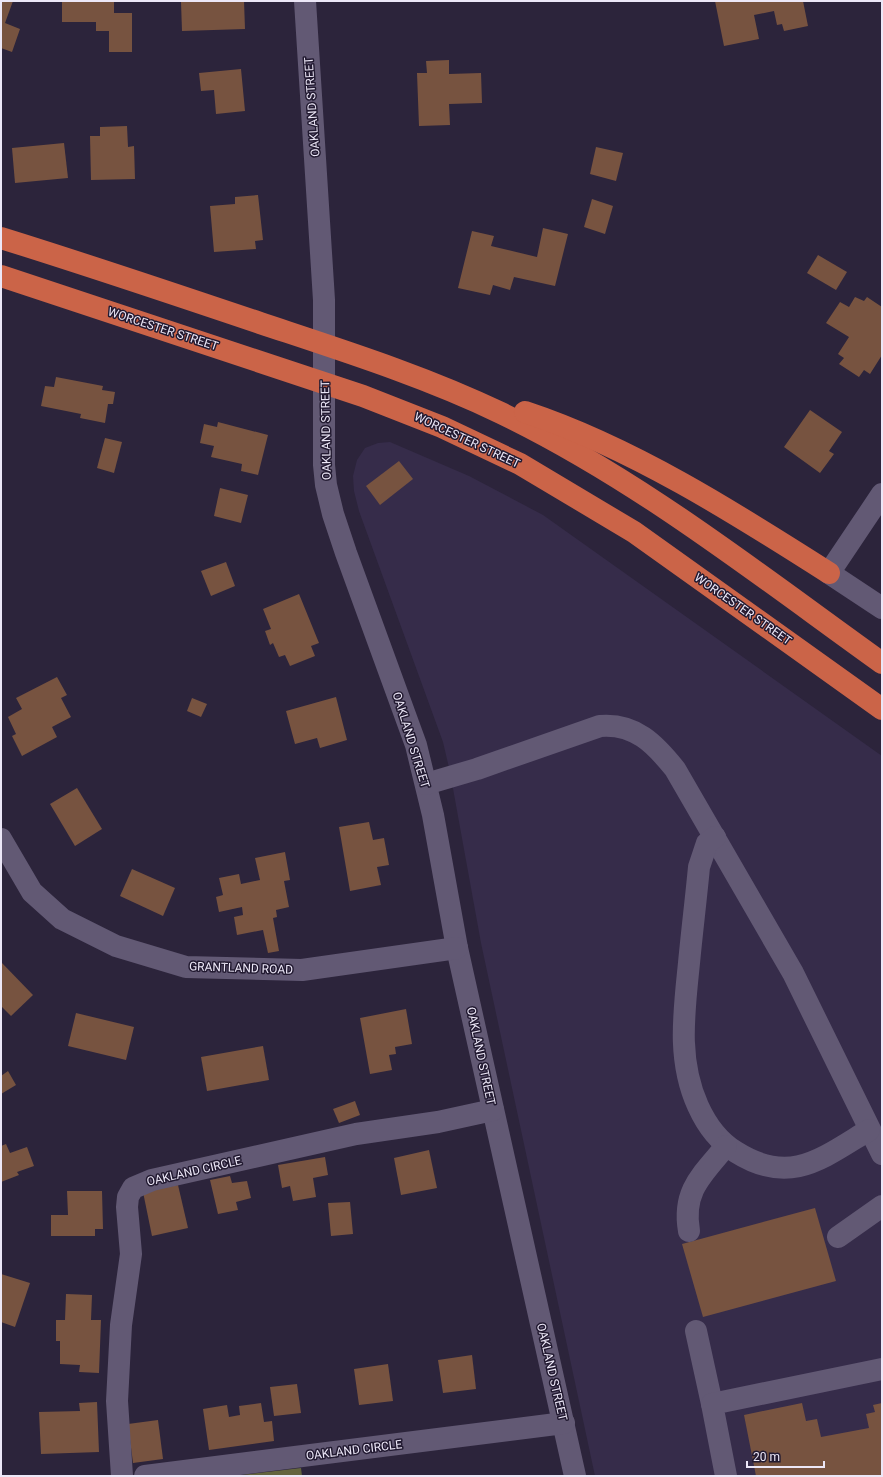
<svg xmlns="http://www.w3.org/2000/svg" width="883" height="1477" viewBox="0 0 883 1477" font-family="Roboto,sans-serif">
  <rect width="100%" height="100%" fill="#2c243b"/>
  <path fill="#362c4a" d="M 390,442 L 469,476 L 543,515 L 882,756 L 882,1476 L 595,1476 L 481,943 L 450,772 L 443,742 L 359,511 L 354,491 L 353,476 L 357,460 L 365,448 L 378,443 Z"/>
  <path fill="#63643e" d="M 301,1468 L 302,1476 L 234,1476 Z"/>
  <g fill="#775340">
    <path d="M 1,1 L 13,1 L 5,23 L 20,29 L 12,52 L 1,48 Z"/>
    <path d="M 62,1 L 114,1 L 114,13 L 132,13 L 132,52 L 109,52 L 109,31 L 96,31 L 96,22 L 62,22 Z"/>
    <path d="M 197,1 L 244,1 L 245,29 L 182,31 L 181,2 Z"/>
    <path d="M 715,1 L 803,1 L 808,26 L 784,31 L 782,24 L 777,25 L 774,11 L 754,15 L 759,39 L 724,46 Z"/>
    <path d="M 449,60 L 449,74 L 481,73 L 482,103 L 449,104 L 450,125 L 419,126 L 417,73 L 427,73 L 426,61 Z"/>
    <path d="M 241,69 L 245,111 L 216,114 L 214,90 L 201,91 L 199,73 Z"/>
    <path d="M 127,126 L 128,147 L 134,146 L 135,179 L 91,180 L 90,136 L 100,136 L 100,127 Z"/>
    <path d="M 64,143 L 68,178 L 15,183 L 12,148 Z"/>
    <path d="M 596,147 L 623,153 L 616,181 L 590,174 Z"/>
    <path d="M 258,195 L 263,240 L 255,241 L 256,249 L 214,252 L 210,206 L 235,204 L 235,197 Z"/>
    <path d="M 592,199 L 613,206 L 605,234 L 584,227 Z"/>
    <path d="M 543,228 L 568,234 L 555,286 L 514,277 L 510,290 L 493,285 L 490,295 L 458,288 L 472,231 L 494,236 L 491,246 L 537,257 Z"/>
    <path d="M 818,255 L 847,272 L 836,290 L 807,273 Z"/>
    <path d="M 855,297 L 864,301 L 867,297 L 882,307 L 882,355 L 870,374 L 864,370 L 859,377 L 839,364 L 844,358 L 838,354 L 849,337 L 826,323 L 840,302 L 849,307 Z"/>
    <path d="M 56,377 L 103,386 L 102,390 L 115,392 L 113,404 L 108,404 L 105,423 L 80,418 L 81,414 L 41,406 L 45,386 L 54,387 Z"/>
    <path d="M 810,410 L 842,432 L 829,451 L 834,454 L 820,473 L 784,447 Z"/>
    <path d="M 218,422 L 268,435 L 258,475 L 241,471 L 242,464 L 211,457 L 214,446 L 200,443 L 204,424 L 217,427 Z"/>
    <path d="M 105,438 L 122,442 L 114,473 L 97,468 Z"/>
    <path d="M 399,461 L 413,479 L 380,505 L 366,486 Z"/>
    <path d="M 220,488 L 248,495 L 241,523 L 214,516 Z"/>
    <path d="M 226,562 L 235,586 L 211,596 L 201,571 Z"/>
    <path d="M 299,594 L 319,643 L 311,646 L 315,656 L 290,666 L 285,655 L 279,657 L 273,643 L 270,645 L 265,631 L 271,629 L 263,609 Z"/>
    <path d="M 57,677 L 67,695 L 61,698 L 71,717 L 52,727 L 57,737 L 22,756 L 12,736 L 16,734 L 8,717 L 22,709 L 16,698 Z"/>
    <path d="M 336,697 L 347,740 L 320,748 L 317,738 L 295,744 L 286,711 Z"/>
    <path d="M 192,698 L 207,704 L 201,717 L 187,711 Z"/>
    <path d="M 77,788 L 102,829 L 75,846 L 50,804 Z"/>
    <path d="M 369,822 L 373,840 L 384,838 L 389,865 L 377,867 L 381,885 L 350,891 L 339,827 Z"/>
    <path d="M 285,852 L 290,880 L 284,881 L 289,907 L 276,910 L 277,917 L 273,918 L 279,951 L 268,953 L 263,930 L 237,935 L 234,917 L 243,915 L 242,907 L 219,912 L 216,897 L 223,895 L 219,878 L 239,874 L 241,884 L 260,880 L 255,858 Z"/>
    <path d="M 132,869 L 175,888 L 163,916 L 120,896 Z"/>
    <path d="M 1,962 L 33,995 L 11,1016 L 1,1006 Z"/>
    <path d="M 406,1009 L 412,1044 L 395,1047 L 396,1054 L 389,1055 L 392,1070 L 370,1074 L 360,1018 Z"/>
    <path d="M 76,1013 L 134,1027 L 126,1060 L 68,1046 Z"/>
    <path d="M 263,1046 L 269,1080 L 207,1091 L 201,1057 Z"/>
    <path d="M 8,1071 L 16,1085 L 1,1094 L 1,1076 Z"/>
    <path d="M 355,1101 L 360,1115 L 339,1123 L 333,1109 Z"/>
    <path d="M 6,1144 L 10,1153 L 27,1147 L 34,1166 L 17,1172 L 19,1175 L 1,1182 L 1,1146 Z"/>
    <path d="M 429,1150 L 437,1188 L 401,1195 L 394,1158 Z"/>
    <path d="M 325,1157 L 328,1175 L 313,1178 L 316,1197 L 293,1201 L 290,1186 L 282,1188 L 278,1165 Z"/>
    <path d="M 230,1176 L 232,1183 L 247,1181 L 251,1198 L 236,1202 L 238,1210 L 218,1214 L 210,1180 Z"/>
    <path d="M 178,1185 L 188,1228 L 152,1236 L 143,1192 Z"/>
    <path d="M 67,1191 L 102,1191 L 103,1229 L 95,1229 L 95,1236 L 51,1236 L 51,1215 L 68,1215 Z"/>
    <path d="M 350,1202 L 353,1234 L 331,1236 L 328,1203 Z"/>
    <path d="M 815,1208 L 836,1281 L 703,1317 L 682,1244 Z"/>
    <path d="M 1,1274 L 30,1283 L 15,1327 L 1,1322 Z"/>
    <path d="M 66,1294 L 92,1295 L 91,1320 L 101,1320 L 99,1373 L 79,1372 L 80,1365 L 60,1364 L 60,1341 L 56,1341 L 56,1320 L 65,1320 Z"/>
    <path d="M 472,1355 L 476,1389 L 443,1393 L 438,1360 Z"/>
    <path d="M 388,1364 L 393,1401 L 359,1405 L 354,1369 Z"/>
    <path d="M 297,1384 L 301,1413 L 274,1416 L 270,1387 Z"/>
    <path d="M 97,1402 L 99,1452 L 41,1454 L 39,1412 L 80,1411 L 79,1403 Z"/>
    <path d="M 261,1403 L 264,1422 L 272,1421 L 274,1441 L 209,1450 L 203,1409 L 227,1405 L 229,1417 L 240,1415 L 239,1406 Z"/>
    <path d="M 802,1403 L 806,1421 L 817,1419 L 821,1437 L 869,1428 L 866,1414 L 875,1412 L 873,1405 L 882,1403 L 882,1476 L 756,1476 L 744,1415 Z"/>
    <path d="M 158,1420 L 163,1459 L 133,1463 L 128,1424 Z"/>
  </g>
  <g fill="none" stroke-linecap="round" stroke-linejoin="round">
    <g stroke="#625974" stroke-width="22">
      <path d="M 305,1 L 324,300 L 324,465 L 326,485 L 333,514 L 346,553 L 416,745 L 433,815 L 457,948 L 575,1476"/>
      <path d="M 882,494 L 829,573 L 882,608"/>
      <path d="M 426,784 L 477,769 L 600,726 C 635,723 655,744 675,769 L 793,973 L 882,1154"/>
      <path d="M 715,837 L 707,843 L 699,867 C 696,899 692,931 689,963 C 684,1013 677,1060 698,1106 C 707,1126 718,1141 736,1152 C 790,1186 821,1159 869,1130"/>
      <path d="M 1,839 L 32,892 L 62,919 L 116,946 L 186,967 L 302,970 L 457,948"/>
      <path d="M 689,1231 C 682,1191 702,1175 726,1146"/>
      <path d="M 838,1237 L 882,1206"/>
      <path d="M 696,1331 L 712,1404"/>
      <path d="M 122,1476 L 117,1401 L 121,1325 L 131,1254 L 127,1207 L 128,1197 L 133,1188 L 152,1180 L 356,1134 L 438,1122 L 493,1110"/>
      <path d="M 145,1476 L 564,1423"/>
      <path d="M 726,1476 L 712,1404 L 882,1369"/>
    </g>
    <g stroke="#cb6448" stroke-width="22">
      <path d="M 1,238 C 88,265 174,294 260,323 C 341,350 424,376 501,413 C 638,479 759,575 882,663"/>
      <path d="M 1,276 L 363,396 L 442,427 L 520,464 L 634,532 L 882,709"/>
      <path d="M 525,412 C 631,447 735,513 829,573"/>
    </g>
  </g>
  <g text-anchor="middle" dominant-baseline="central" stroke-width="3" stroke-linejoin="round" paint-order="stroke">
    <g font-size="12" fill="#ece7f7" stroke="#221a31">
      <text transform="translate(312 107) rotate(-94)">OAKLAND STREET</text>
      <text transform="translate(163 329) rotate(18)">WORCESTER STREET</text>
      <text transform="translate(326 430) rotate(-91)">OAKLAND STREET</text>
      <text transform="translate(467 440) rotate(25)">WORCESTER STREET</text>
      <text transform="translate(743 609) rotate(35)">WORCESTER STREET</text>
      <text transform="translate(411 740) rotate(73)">OAKLAND STREET</text>
      <text transform="translate(241 968) rotate(2)">GRANTLAND ROAD</text>
      <text transform="translate(481 1056) rotate(78)">OAKLAND STREET</text>
      <text transform="translate(194 1171) rotate(-13)">OAKLAND CIRCLE</text>
      <text transform="translate(552 1372) rotate(77)">OAKLAND STREET</text>
      <text transform="translate(354 1450) rotate(-7)">OAKLAND CIRCLE</text>
    </g>
  </g>
  <rect width="883" height="1477" fill="none" stroke="#ece7f7" stroke-width="4"/>
  <path d="M747 1461v6h77v-6" fill="none" stroke="#ece7f7" stroke-width="2"/>
  <text x="753" y="1461" font-size="12" fill="#ece7f7" stroke="#221a31" stroke-width="3" paint-order="stroke">20 m</text>
</svg>
